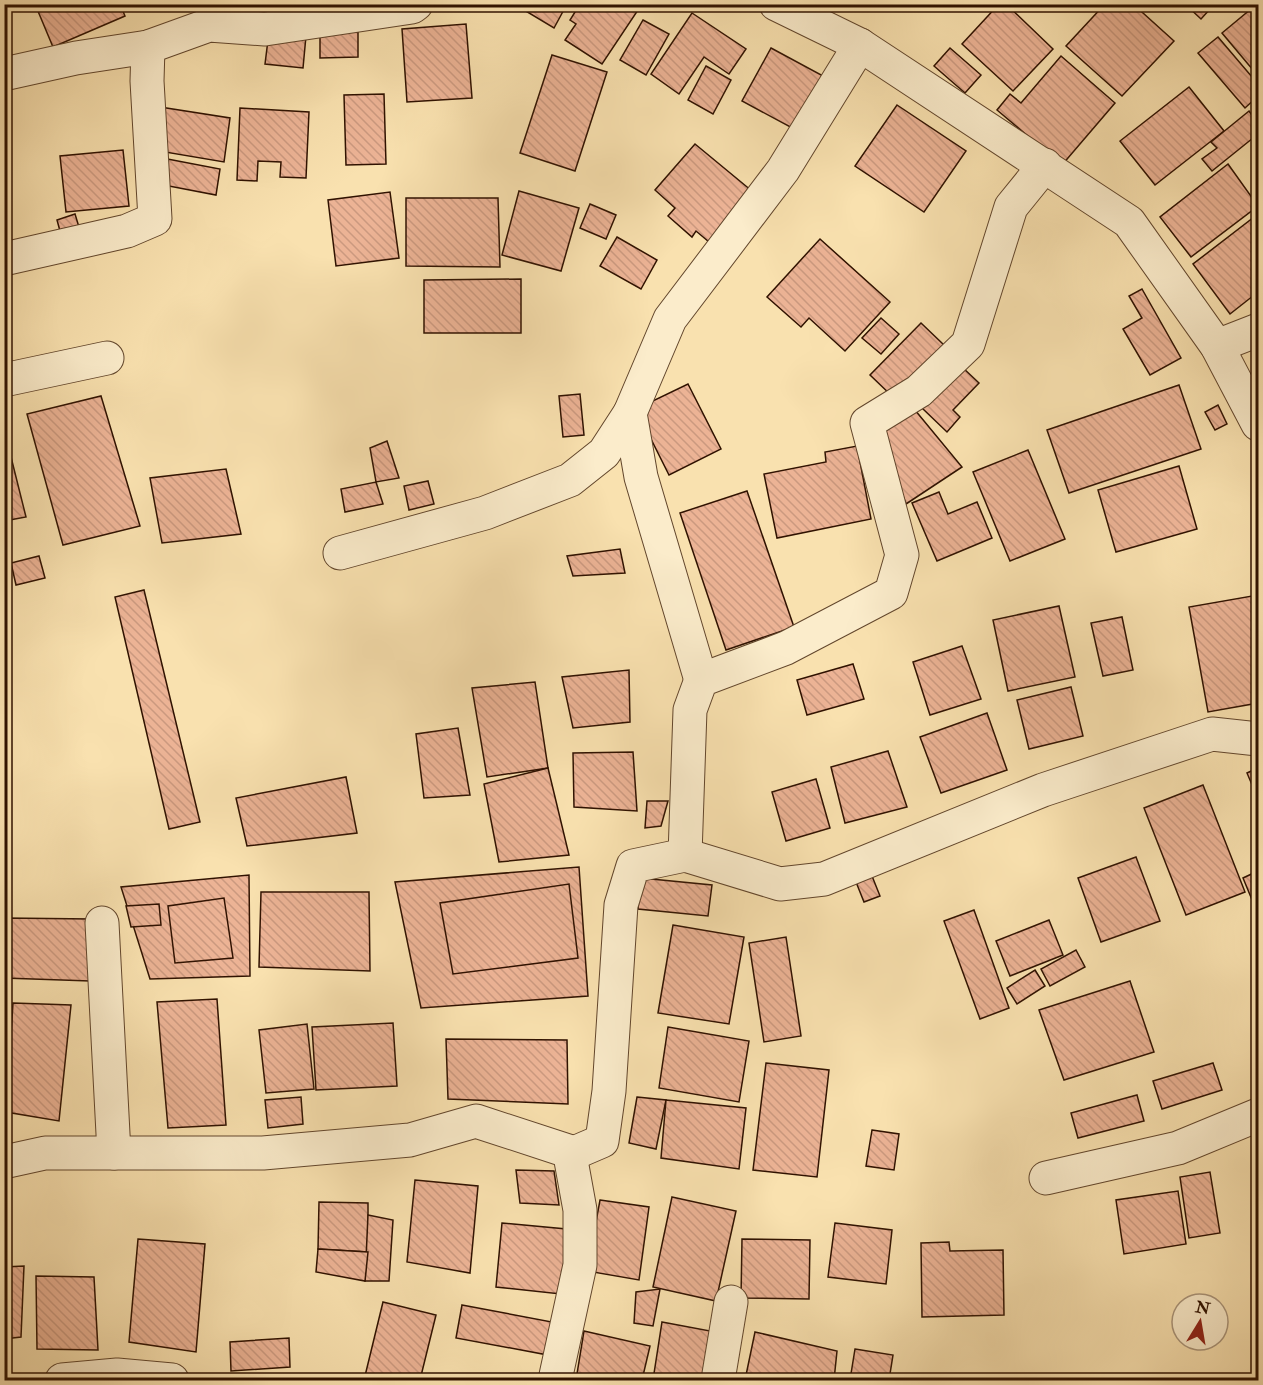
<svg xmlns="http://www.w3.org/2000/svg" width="1263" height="1385" viewBox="0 0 1263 1385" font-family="'IM FELL Double Pica',serif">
  <defs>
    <pattern id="building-back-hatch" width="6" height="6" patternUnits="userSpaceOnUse" patternTransform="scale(1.5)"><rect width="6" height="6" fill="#ecb395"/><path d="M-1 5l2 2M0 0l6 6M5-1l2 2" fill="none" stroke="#cb997f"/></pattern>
  </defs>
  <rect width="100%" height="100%" fill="#f9e1af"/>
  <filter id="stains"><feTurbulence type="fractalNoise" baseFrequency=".00333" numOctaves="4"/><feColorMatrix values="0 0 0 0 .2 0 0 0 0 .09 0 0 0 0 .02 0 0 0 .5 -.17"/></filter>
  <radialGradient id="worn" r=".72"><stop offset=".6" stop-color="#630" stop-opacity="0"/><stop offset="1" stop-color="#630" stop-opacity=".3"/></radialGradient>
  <g fill="url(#building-back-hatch)" stroke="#301200" stroke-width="1.5">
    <path d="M 35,4 L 120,4 L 125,16 L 53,47 Z"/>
    <path d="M 128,4 L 157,4 L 157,6 L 129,10 Z"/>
    <path d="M 230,4 L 319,4 L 230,18 Z"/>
    <path d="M 514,4 L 567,4 L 554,28 Z"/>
    <path d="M 580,4 L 642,4 L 602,64 L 565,40 L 576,24 L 570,20 Z"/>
    <path d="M 999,4 L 1006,4 L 1053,49 L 1013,91 L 962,44 Z"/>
    <path d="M 1105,4 L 1133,4 L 1174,41 L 1122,96 L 1066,46 Z"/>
    <path d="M 1185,4 L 1220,4 L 1214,10 L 1211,8 L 1201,19 Z"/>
    <path d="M 1257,4 L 1258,4 L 1258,76 L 1222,33 Z"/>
    <path d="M 692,13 L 746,49 L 729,74 L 704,57 L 679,94 L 651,74 Z"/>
    <path d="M 643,20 L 669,34 L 646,75 L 620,60 Z"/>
    <path d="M 466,24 L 472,98 L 407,102 L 402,29 Z"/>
    <path d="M 269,32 L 306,36 L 303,68 L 265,64 Z"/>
    <path d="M 320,32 L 358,32 L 358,57 L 320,58 Z"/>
    <path d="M 1218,37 L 1258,84 L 1258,96 L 1245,108 L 1198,53 Z"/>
    <path d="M 771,48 L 825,77 L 796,130 L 742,101 Z"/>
    <path d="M 950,48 L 981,75 L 965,93 L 934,66 Z"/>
    <path d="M 552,55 L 607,72 L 575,171 L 520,153 Z"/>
    <path d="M 1061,56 L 1115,103 L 1062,165 L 997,110 L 1010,94 L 1021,103 Z"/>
    <path d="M 706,66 L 731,80 L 713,114 L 688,100 Z"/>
    <path d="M 1189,87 L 1224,131 L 1155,185 L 1120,141 Z"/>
    <path d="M 384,94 L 386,164 L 346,165 L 344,95 Z"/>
    <path d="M 897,105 L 966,151 L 924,212 L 855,166 Z"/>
    <path d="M 160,107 L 230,118 L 224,162 L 153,150 Z"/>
    <path d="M 240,108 L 309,112 L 306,178 L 280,177 L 281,162 L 258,161 L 257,181 L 237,180 Z"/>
    <path d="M 1249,111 L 1258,124 L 1258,134 L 1212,171 L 1202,159 L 1217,148 L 1211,142 Z"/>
    <path d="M 695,144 L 758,196 L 715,247 L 696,231 L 692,237 L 668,216 L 675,208 L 655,190 Z"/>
    <path d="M 123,150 L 129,206 L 66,212 L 60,156 Z"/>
    <path d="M 157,157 L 220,169 L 216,195 L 153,183 Z"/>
    <path d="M 1228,164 L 1258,206 L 1191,257 L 1160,217 Z"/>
    <path d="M 519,191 L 579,208 L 561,271 L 502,255 Z"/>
    <path d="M 390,192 L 399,258 L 336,266 L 328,200 Z"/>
    <path d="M 406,198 L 498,198 L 500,267 L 406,266 Z"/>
    <path d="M 590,204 L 616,215 L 606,239 L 580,228 Z"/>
    <path d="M 75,214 L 82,237 L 63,242 L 57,220 Z"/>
    <path d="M 1258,214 L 1258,292 L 1230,314 L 1193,264 Z"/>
    <path d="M 617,237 L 657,260 L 641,289 L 600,266 Z"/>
    <path d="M 820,239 L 890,302 L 845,351 L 809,318 L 801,327 L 767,297 Z"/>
    <path d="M 521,279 L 521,333 L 424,333 L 424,280 Z"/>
    <path d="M 1142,289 L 1181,358 L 1150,375 L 1123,329 L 1142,318 L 1129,296 Z"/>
    <path d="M 881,318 L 899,334 L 881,354 L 862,338 Z"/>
    <path d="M 921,323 L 944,345 L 894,398 L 870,375 Z"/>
    <path d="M 962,367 L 979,383 L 953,410 L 960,417 L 947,432 L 922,408 Z"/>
    <path d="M 688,384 L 721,449 L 669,475 L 636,409 Z"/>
    <path d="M 1179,385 L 1201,449 L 1069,493 L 1047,430 Z"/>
    <path d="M 580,394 L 584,435 L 563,437 L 559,396 Z"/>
    <path d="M 101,396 L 140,526 L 63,545 L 27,414 Z"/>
    <path d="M 910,404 L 962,467 L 906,504 L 877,424 Z"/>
    <path d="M 1218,405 L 1227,424 L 1215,430 L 1205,412 Z"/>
    <path d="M 4,429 L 26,517 L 4,521 Z"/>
    <path d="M 387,441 L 399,478 L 376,482 L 370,448 Z"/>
    <path d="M 857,446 L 871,519 L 777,538 L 764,474 L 826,462 L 825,452 Z"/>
    <path d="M 1028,450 L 1065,539 L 1010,561 L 973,472 Z"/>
    <path d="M 1179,466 L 1197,529 L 1116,552 L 1098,490 Z"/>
    <path d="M 226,469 L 241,534 L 162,543 L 150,478 Z"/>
    <path d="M 428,481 L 434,504 L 409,510 L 404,486 Z"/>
    <path d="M 376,482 L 383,504 L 345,512 L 341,489 Z"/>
    <path d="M 747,491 L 794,627 L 726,650 L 680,513 Z"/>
    <path d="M 939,492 L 948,514 L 977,502 L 992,538 L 937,561 L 912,503 Z"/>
    <path d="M 620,549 L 625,573 L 573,576 L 567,556 Z"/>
    <path d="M 39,556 L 45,578 L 16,585 L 11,563 Z"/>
    <path d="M 144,590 L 200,822 L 169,829 L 115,597 Z"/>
    <path d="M 1252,596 L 1258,631 L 1258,703 L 1208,712 L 1189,607 Z"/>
    <path d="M 1059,606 L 1075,677 L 1008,691 L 993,620 Z"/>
    <path d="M 1122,617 L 1133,670 L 1103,676 L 1091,623 Z"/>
    <path d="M 962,646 L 981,699 L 930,715 L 913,662 Z"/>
    <path d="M 853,664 L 864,699 L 807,715 L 797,680 Z"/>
    <path d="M 629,670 L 630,722 L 573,728 L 562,677 Z"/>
    <path d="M 535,682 L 548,768 L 487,777 L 472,688 Z"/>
    <path d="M 1071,687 L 1083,736 L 1029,749 L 1017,700 Z"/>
    <path d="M 987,713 L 1007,770 L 941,793 L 920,737 Z"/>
    <path d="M 458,728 L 470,795 L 424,798 L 416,734 Z"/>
    <path d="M 888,751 L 907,807 L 845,823 L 831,767 Z"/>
    <path d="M 633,752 L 637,811 L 574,807 L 573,753 Z"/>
    <path d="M 548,768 L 569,855 L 499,862 L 484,784 Z"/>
    <path d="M 1258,768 L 1258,799 L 1247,773 Z"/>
    <path d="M 346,777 L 357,833 L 247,846 L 236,798 Z"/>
    <path d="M 816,779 L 830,828 L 786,841 L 772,792 Z"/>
    <path d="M 1203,785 L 1245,892 L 1186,915 L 1144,808 Z"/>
    <path d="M 647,801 L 668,801 L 661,826 L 645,828 Z"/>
    <path d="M 1136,857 L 1160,921 L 1101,942 L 1078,878 Z"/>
    <path d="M 579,867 L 588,996 L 421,1008 L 395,882 Z"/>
    <path d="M 1258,871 L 1258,906 L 1255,907 L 1243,878 Z"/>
    <path d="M 249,875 L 250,976 L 150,979 L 121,887 Z"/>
    <path d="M 872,876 L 880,896 L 864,902 L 856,882 Z"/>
    <path d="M 641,878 L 712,885 L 708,916 L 638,909 Z"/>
    <path d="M 569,884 L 578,958 L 453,974 L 440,903 Z"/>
    <path d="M 261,892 L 369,892 L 370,971 L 259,967 Z"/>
    <path d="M 224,898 L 233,958 L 175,963 L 168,906 Z"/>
    <path d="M 159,904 L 161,925 L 131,927 L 126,906 Z"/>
    <path d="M 974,910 L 1009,1008 L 980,1019 L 944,921 Z"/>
    <path d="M 4,918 L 92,919 L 90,981 L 4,978 Z"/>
    <path d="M 1049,920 L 1063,955 L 1010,976 L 996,941 Z"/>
    <path d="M 673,925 L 744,937 L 729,1024 L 658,1013 Z"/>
    <path d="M 786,937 L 801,1036 L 764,1042 L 749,943 Z"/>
    <path d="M 1076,950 L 1085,967 L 1050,986 L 1041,969 Z"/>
    <path d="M 1035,970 L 1045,986 L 1017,1004 L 1007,988 Z"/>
    <path d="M 1130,981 L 1154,1052 L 1064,1080 L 1039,1010 Z"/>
    <path d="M 217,999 L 226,1125 L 168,1128 L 157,1002 Z"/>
    <path d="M 13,1003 L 71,1005 L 59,1121 L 6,1112 Z"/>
    <path d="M 393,1023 L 397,1086 L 316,1090 L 312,1027 Z"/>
    <path d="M 307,1024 L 314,1089 L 266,1093 L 259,1030 Z"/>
    <path d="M 668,1027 L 749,1041 L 739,1102 L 659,1088 Z"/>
    <path d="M 446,1039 L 567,1040 L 568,1104 L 448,1099 Z"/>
    <path d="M 766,1063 L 829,1070 L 817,1177 L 753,1170 Z"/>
    <path d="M 1213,1063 L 1222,1090 L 1162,1109 L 1153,1081 Z"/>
    <path d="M 1137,1095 L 1144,1121 L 1078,1138 L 1071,1113 Z"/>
    <path d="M 301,1097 L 303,1124 L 268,1128 L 265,1100 Z"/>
    <path d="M 637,1097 L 666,1100 L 656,1149 L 629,1143 Z"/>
    <path d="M 666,1100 L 746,1108 L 739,1169 L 661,1158 Z"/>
    <path d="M 872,1130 L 899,1134 L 894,1170 L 866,1166 Z"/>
    <path d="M 516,1170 L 554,1171 L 559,1205 L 520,1203 Z"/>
    <path d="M 1210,1172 L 1220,1233 L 1189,1238 L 1180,1177 Z"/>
    <path d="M 415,1180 L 478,1186 L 470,1273 L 407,1262 Z"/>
    <path d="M 1178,1191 L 1186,1244 L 1124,1254 L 1116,1200 Z"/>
    <path d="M 672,1197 L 736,1211 L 716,1301 L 653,1287 Z"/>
    <path d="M 600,1200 L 649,1207 L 639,1280 L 587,1271 Z"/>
    <path d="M 319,1202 L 368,1203 L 368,1252 L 318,1249 Z"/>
    <path d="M 368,1215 L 393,1220 L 389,1281 L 365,1281 Z"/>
    <path d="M 502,1223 L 577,1230 L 570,1295 L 496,1287 Z"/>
    <path d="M 835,1223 L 892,1230 L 886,1284 L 828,1277 Z"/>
    <path d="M 138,1239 L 205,1244 L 196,1352 L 129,1342 Z"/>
    <path d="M 742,1239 L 810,1240 L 809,1299 L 741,1298 Z"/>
    <path d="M 949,1242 L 950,1251 L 1003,1250 L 1004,1315 L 922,1317 L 921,1243 Z"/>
    <path d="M 318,1249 L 368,1252 L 365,1281 L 316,1272 Z"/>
    <path d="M 24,1266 L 21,1337 L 4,1339 L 4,1267 Z"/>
    <path d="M 36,1276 L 94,1277 L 98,1350 L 37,1349 Z"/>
    <path d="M 660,1289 L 653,1326 L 634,1323 L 636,1292 Z"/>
    <path d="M 383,1302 L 436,1315 L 420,1380 L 364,1380 Z"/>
    <path d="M 462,1305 L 552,1322 L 548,1355 L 456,1338 Z"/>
    <path d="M 662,1322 L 721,1333 L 714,1380 L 653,1380 Z"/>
    <path d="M 584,1331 L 650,1346 L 642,1380 L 576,1380 Z"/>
    <path d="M 755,1332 L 837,1351 L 834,1380 L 745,1380 Z"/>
    <path d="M 289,1338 L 290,1367 L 231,1371 L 230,1342 Z"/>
    <path d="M 855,1349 L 893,1355 L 889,1380 L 850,1380 Z"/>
  </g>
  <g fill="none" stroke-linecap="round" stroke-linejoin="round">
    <g stroke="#62462c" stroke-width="35">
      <g id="minor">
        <path d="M 776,4 L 860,45 L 1129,222 L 1217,346 L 1258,424"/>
        <path d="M 4,74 L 76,58 L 148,47 L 209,25 L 265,29 L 412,7 L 416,4"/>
        <path d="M 4,259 L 127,231 L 155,219 L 147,81 L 148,47"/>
        <path d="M 1217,346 L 1258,330"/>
        <path d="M 4,380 L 107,358"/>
        <path d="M 340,553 L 485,513 L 570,480 L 604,453 L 630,413"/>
        <path d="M 701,680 L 641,477 L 630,413 L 670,319 L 783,170 L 860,45"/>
        <path d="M 685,855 L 690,710 L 701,680 L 786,648 L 891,593 L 902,555 L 867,423 L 919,391 L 968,344 L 1011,207 L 1045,165"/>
        <path d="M 102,923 L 114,1153"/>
        <path d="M 574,1153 L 602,1141 L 609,1091 L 621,905 L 633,866 L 685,855 L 780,884 L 824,879 L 1043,790 L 1212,734 L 1258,739"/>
        <path d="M 4,1162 L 45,1153 L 263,1153 L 410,1140 L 476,1121 L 574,1153 L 570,1155 L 580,1210 L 580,1265 L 555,1380"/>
        <path d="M 1046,1178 L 1178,1148 L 1258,1115"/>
        <path d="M 62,1380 L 117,1375 L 172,1380"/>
        <path d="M 718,1380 L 731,1302"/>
      </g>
    </g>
    <use href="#minor" stroke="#fbeccb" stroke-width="33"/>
  </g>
  <rect width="1263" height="1385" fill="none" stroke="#f9e1af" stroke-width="24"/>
  <rect x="6" y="6" width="1251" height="1373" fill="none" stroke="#301200" stroke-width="3"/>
  <rect x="12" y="12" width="1239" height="1361" fill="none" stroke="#301200" stroke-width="1.5"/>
  <g transform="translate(1200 1322) rotate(11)"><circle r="28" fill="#fbeccb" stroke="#aa957a" stroke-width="1.5"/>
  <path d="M0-4.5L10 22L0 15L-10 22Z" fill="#8f2418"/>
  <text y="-9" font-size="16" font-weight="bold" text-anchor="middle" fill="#301200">N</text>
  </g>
  <rect width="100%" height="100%" filter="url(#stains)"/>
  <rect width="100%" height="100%" fill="url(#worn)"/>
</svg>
